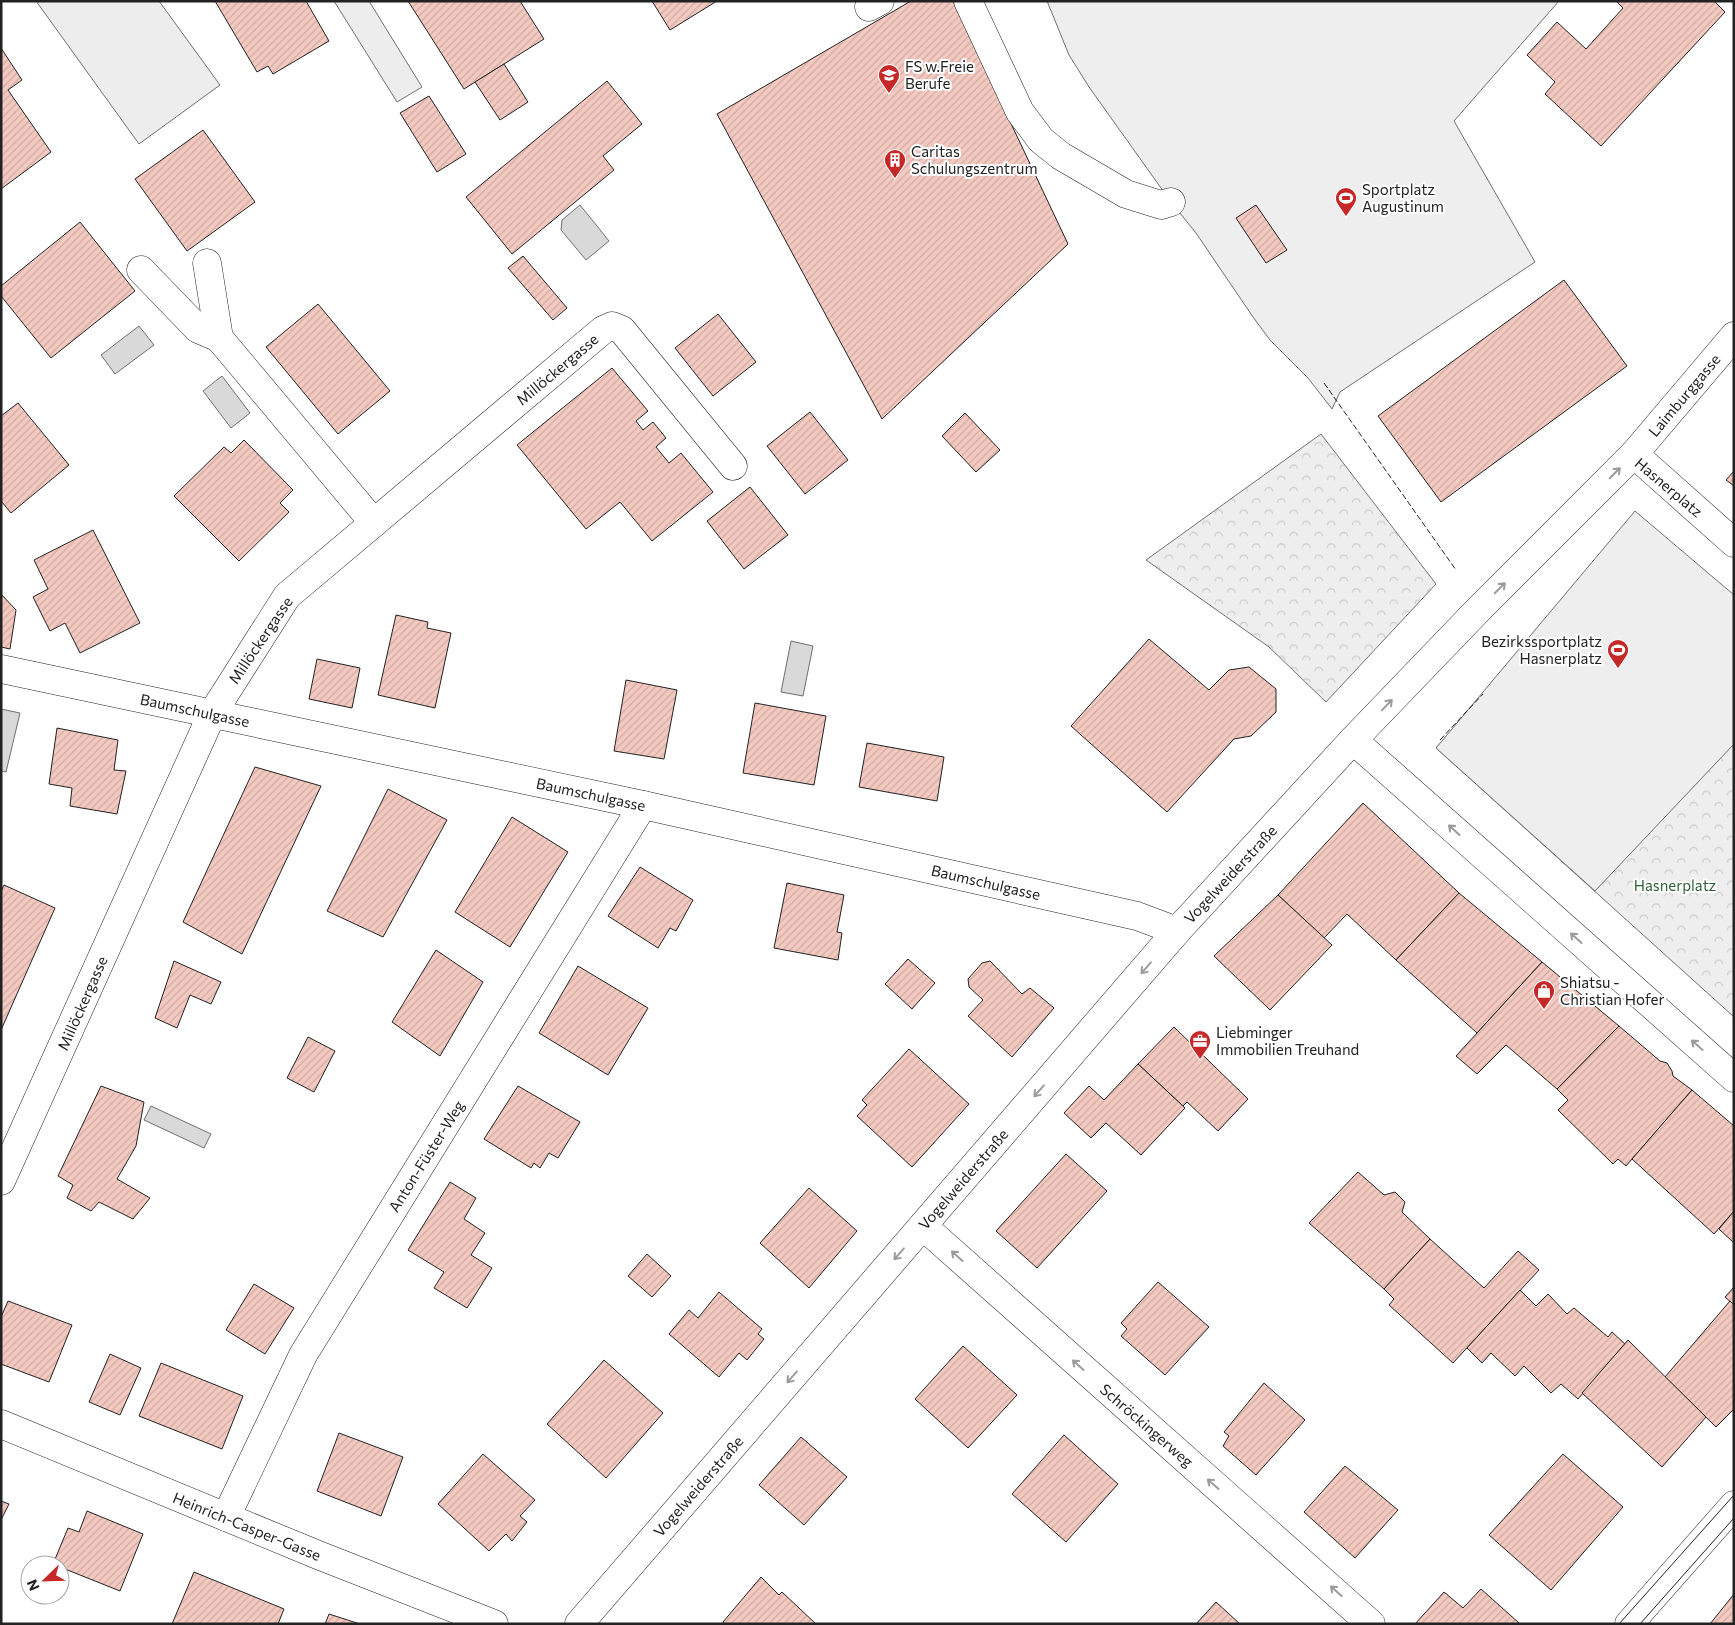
<svg xmlns="http://www.w3.org/2000/svg" width="1735" height="1625" viewBox="0 0 1735 1625" font-family="Commissioner,sans-serif">
  <defs>
    <pattern id="forest-crowns" width="20" height="18" patternUnits="userSpaceOnUse" patternTransform="scale(1.25)"><rect width="20" height="18" fill="#eee"/><path d="M2 6a3 3 0 1 1 6 0M12 15a3 3 0 1 1 6 0" fill="none" stroke="#ccc"/></pattern>
    <pattern id="building-hatch" width="6" height="6" patternUnits="userSpaceOnUse" patternTransform="scale(1.25)"><rect width="6" height="6" fill="#f3c9c0"/><path d="M-1 1l2-2M0 6l6-6M5 7l2-2" fill="none" stroke="#d0aca5"/></pattern>
  </defs>
  <rect width="100%" height="100%" fill="#fff"/>
  <g fill="url(#forest-crowns)" stroke="#6f6f6f">
    <path d="M 1321,434 L 1436,584 L 1326,702 L 1269,647 L 1146,560 Z"/>
    <path d="M 1734,595 L 1734,1017 L 1436,748 L 1490,690 Z"/>
  </g>
  <g fill="#eee" stroke="#6f6f6f">
    <path d="M 1047,1 L 1559,1 L 1454,121 L 1535,262 L 1340,392 L 1332,409 L 1308,378 L 1270,340 L 1253,317 L 1196,233 L 1171,202 L 1089,87 L 1069,55 Z"/>
    <path d="M 1635,511 L 1734,595 L 1734,744 L 1595,891 L 1436,748 Z"/>
  </g>
  <g fill="#ededed" stroke="#6f6f6f">
    <path d="M 36,1 L 159,1 L 220,85 L 139,144 Z"/>
    <path d="M 334,1 L 369,1 L 422,87 L 397,102 Z"/>
  </g>
  <g fill="#d9d9d9" stroke="#6f6f6f">
    <path d="M 580,205 L 609,241 L 586,260 L 561,230 L 562,220 Z"/>
    <path d="M 139,326 L 154,345 L 115,374 L 101,355 Z"/>
    <path d="M 222,376 L 250,413 L 231,428 L 203,391 Z"/>
    <path d="M 791,641 L 813,646 L 803,696 L 781,692 Z"/>
    <path d="M 1,709 L 20,713 L 6,772 L 1,771 Z"/>
    <path d="M 151,1106 L 211,1134 L 204,1148 L 144,1120 Z"/>
  </g>
  <g fill="url(#building-hatch)" stroke="#222">
    <path d="M 215,1 L 306,1 L 329,41 L 273,74 L 268,66 L 257,72 Z"/>
    <path d="M 408,1 L 520,1 L 544,39 L 464,89 Z"/>
    <path d="M 652,1 L 717,1 L 670,30 Z"/>
    <path d="M 911,1 L 953,1 L 1068,244 L 882,419 L 717,114 Z"/>
    <path d="M 1616,1 L 1714,1 L 1725,12 L 1601,146 L 1545,94 L 1555,82 L 1527,55 L 1557,22 L 1586,49 L 1623,8 Z"/>
    <path d="M 1,48 L 22,80 L 8,90 L 51,152 L 1,189 Z"/>
    <path d="M 504,64 L 528,102 L 500,120 L 475,82 Z"/>
    <path d="M 607,81 L 642,124 L 603,156 L 614,170 L 512,254 L 466,197 Z"/>
    <path d="M 429,96 L 466,154 L 437,172 L 400,113 Z"/>
    <path d="M 203,130 L 255,202 L 187,251 L 135,179 Z"/>
    <path d="M 1256,205 L 1287,250 L 1266,263 L 1236,218 Z"/>
    <path d="M 80,222 L 135,291 L 51,358 L 1,296 L 1,286 Z"/>
    <path d="M 523,256 L 567,308 L 553,320 L 508,268 Z"/>
    <path d="M 1564,280 L 1627,366 L 1441,502 L 1378,416 Z"/>
    <path d="M 318,304 L 390,391 L 338,434 L 266,347 Z"/>
    <path d="M 718,314 L 756,362 L 713,396 L 675,348 Z"/>
    <path d="M 612,368 L 648,411 L 636,421 L 643,430 L 653,422 L 666,438 L 656,447 L 669,463 L 681,453 L 713,492 L 652,541 L 620,502 L 586,529 L 517,445 Z"/>
    <path d="M 18,403 L 69,465 L 11,513 L 1,501 L 1,416 Z"/>
    <path d="M 810,412 L 848,460 L 805,494 L 767,446 Z"/>
    <path d="M 965,413 L 1000,450 L 976,472 L 942,436 Z"/>
    <path d="M 244,440 L 293,490 L 280,503 L 289,512 L 239,561 L 174,496 L 224,447 L 231,453 Z"/>
    <path d="M 1734,471 L 1734,486 L 1726,480 Z"/>
    <path d="M 750,487 L 788,535 L 744,569 L 707,521 Z"/>
    <path d="M 93,530 L 140,623 L 80,653 L 65,623 L 50,631 L 33,597 L 48,589 L 34,560 Z"/>
    <path d="M 1,594 L 16,610 L 10,649 L 1,647 Z"/>
    <path d="M 396,615 L 428,622 L 427,628 L 451,633 L 435,708 L 378,695 Z"/>
    <path d="M 1149,639 L 1209,690 L 1229,670 L 1249,667 L 1276,689 L 1276,712 L 1251,736 L 1234,739 L 1167,812 L 1071,726 Z"/>
    <path d="M 317,659 L 360,668 L 352,708 L 309,699 Z"/>
    <path d="M 626,680 L 677,690 L 664,759 L 614,751 Z"/>
    <path d="M 755,703 L 826,716 L 814,785 L 743,773 Z"/>
    <path d="M 57,728 L 118,740 L 114,770 L 126,771 L 117,814 L 70,806 L 72,788 L 49,784 Z"/>
    <path d="M 867,743 L 944,757 L 937,801 L 859,787 Z"/>
    <path d="M 255,767 L 321,786 L 242,954 L 183,922 Z"/>
    <path d="M 388,789 L 447,820 L 383,937 L 327,911 Z"/>
    <path d="M 1363,803 L 1459,893 L 1396,960 L 1347,914 L 1324,938 L 1278,895 Z"/>
    <path d="M 512,817 L 568,852 L 510,947 L 455,912 Z"/>
    <path d="M 640,867 L 693,900 L 676,931 L 670,928 L 658,948 L 608,916 Z"/>
    <path d="M 787,883 L 844,895 L 837,932 L 842,933 L 838,960 L 774,948 Z"/>
    <path d="M 4,885 L 55,908 L 1,1030 L 1,891 Z"/>
    <path d="M 1459,893 L 1542,962 L 1477,1033 L 1396,960 Z"/>
    <path d="M 1278,895 L 1332,945 L 1270,1010 L 1214,956 Z"/>
    <path d="M 436,950 L 483,982 L 440,1056 L 392,1022 Z"/>
    <path d="M 908,959 L 935,983 L 912,1009 L 885,984 Z"/>
    <path d="M 174,961 L 221,982 L 211,1004 L 190,995 L 177,1028 L 155,1018 Z"/>
    <path d="M 990,961 L 1022,994 L 1030,988 L 1054,1008 L 1012,1057 L 968,1016 L 983,1000 L 969,987 L 968,979 L 982,963 Z"/>
    <path d="M 1542,962 L 1619,1026 L 1557,1089 L 1506,1045 L 1477,1074 L 1456,1056 Z"/>
    <path d="M 578,966 L 648,1008 L 608,1075 L 539,1033 Z"/>
    <path d="M 1619,1026 L 1660,1061 L 1667,1063 L 1672,1071 L 1673,1076 L 1692,1090 L 1626,1166 L 1618,1159 L 1613,1164 L 1558,1110 L 1568,1100 L 1557,1089 Z"/>
    <path d="M 1174,1027 L 1248,1099 L 1218,1131 L 1187,1102 L 1183,1106 L 1138,1064 Z"/>
    <path d="M 308,1037 L 335,1051 L 314,1092 L 287,1078 Z"/>
    <path d="M 909,1049 L 969,1104 L 912,1167 L 857,1116 L 867,1105 L 862,1100 Z"/>
    <path d="M 1138,1064 L 1185,1108 L 1141,1155 L 1106,1123 L 1091,1138 L 1064,1113 L 1089,1086 L 1104,1100 Z"/>
    <path d="M 101,1086 L 144,1102 L 136,1146 L 117,1179 L 150,1198 L 133,1219 L 99,1202 L 91,1211 L 67,1198 L 73,1185 L 58,1176 Z"/>
    <path d="M 518,1086 L 580,1122 L 558,1158 L 549,1153 L 540,1168 L 534,1163 L 531,1168 L 484,1139 Z"/>
    <path d="M 1692,1090 L 1734,1126 L 1734,1211 L 1714,1234 L 1632,1159 Z"/>
    <path d="M 1066,1154 L 1107,1191 L 1037,1268 L 996,1231 Z"/>
    <path d="M 1358,1172 L 1384,1195 L 1395,1192 L 1405,1202 L 1402,1212 L 1430,1239 L 1384,1289 L 1309,1223 Z"/>
    <path d="M 450,1182 L 476,1198 L 464,1219 L 485,1233 L 471,1255 L 492,1268 L 467,1308 L 434,1288 L 444,1272 L 408,1250 Z"/>
    <path d="M 809,1188 L 857,1231 L 809,1288 L 760,1243 Z"/>
    <path d="M 1734,1211 L 1734,1243 L 1719,1229 Z"/>
    <path d="M 1430,1239 L 1484,1288 L 1518,1251 L 1539,1270 L 1453,1363 L 1389,1305 L 1394,1299 L 1384,1289 Z"/>
    <path d="M 647,1254 L 671,1276 L 652,1297 L 628,1276 Z"/>
    <path d="M 1158,1282 L 1209,1327 L 1165,1375 L 1121,1336 L 1127,1329 L 1121,1323 Z"/>
    <path d="M 254,1284 L 294,1308 L 265,1354 L 226,1330 Z"/>
    <path d="M 1734,1287 L 1734,1305 L 1725,1297 Z"/>
    <path d="M 1520,1290 L 1536,1306 L 1548,1294 L 1567,1314 L 1574,1308 L 1608,1337 L 1612,1332 L 1625,1344 L 1578,1399 L 1561,1384 L 1551,1393 L 1524,1366 L 1515,1376 L 1491,1353 L 1482,1363 L 1467,1348 Z"/>
    <path d="M 719,1292 L 762,1329 L 758,1334 L 764,1339 L 747,1360 L 739,1353 L 719,1377 L 669,1334 L 689,1310 L 698,1318 Z"/>
    <path d="M 8,1301 L 72,1325 L 49,1382 L 1,1364 L 1,1317 Z"/>
    <path d="M 1730,1301 L 1734,1305 L 1734,1409 L 1716,1427 L 1665,1377 Z"/>
    <path d="M 1628,1340 L 1706,1417 L 1662,1467 L 1582,1393 Z"/>
    <path d="M 963,1346 L 1017,1395 L 968,1448 L 915,1399 Z"/>
    <path d="M 110,1354 L 141,1368 L 120,1415 L 89,1402 Z"/>
    <path d="M 604,1360 L 663,1413 L 606,1478 L 547,1424 Z"/>
    <path d="M 161,1363 L 243,1396 L 222,1449 L 139,1416 Z"/>
    <path d="M 1264,1383 L 1305,1420 L 1256,1475 L 1223,1446 L 1229,1436 L 1224,1432 Z"/>
    <path d="M 339,1433 L 403,1457 L 381,1516 L 317,1491 Z"/>
    <path d="M 1064,1435 L 1118,1484 L 1066,1542 L 1012,1494 Z"/>
    <path d="M 801,1437 L 847,1477 L 804,1525 L 759,1485 Z"/>
    <path d="M 483,1454 L 535,1500 L 520,1516 L 527,1522 L 512,1541 L 506,1534 L 489,1551 L 438,1504 Z"/>
    <path d="M 1563,1454 L 1623,1507 L 1551,1590 L 1489,1535 Z"/>
    <path d="M 1345,1466 L 1398,1510 L 1355,1558 L 1304,1512 Z"/>
    <path d="M 1,1501 L 9,1504 L 1,1520 Z"/>
    <path d="M 87,1511 L 143,1534 L 120,1591 L 60,1567 L 60,1565 L 53,1564 L 68,1528 L 79,1532 Z"/>
    <path d="M 194,1572 L 284,1609 L 278,1624 L 172,1624 Z"/>
    <path d="M 761,1577 L 779,1595 L 782,1592 L 816,1624 L 724,1624 L 723,1622 Z"/>
    <path d="M 1481,1589 L 1519,1623 L 1518,1624 L 1415,1624 L 1444,1592 L 1463,1608 Z"/>
    <path d="M 1734,1594 L 1734,1624 L 1710,1624 Z"/>
    <path d="M 1216,1602 L 1240,1624 L 1196,1624 Z"/>
    <path d="M 329,1614 L 360,1624 L 325,1624 Z"/>
  </g>
  <g fill="none" stroke-linecap="round" stroke-linejoin="round">
    <g stroke="#222" stroke-width="29">
      <g id="minor">
        <path d="M 968,1 L 1020,112 L 1041,140 L 1061,156 L 1126,194 L 1161,205 L 1171,202"/>
        <path d="M 869,7 L 880,1"/>
        <path d="M 207,263 L 219,338 L 374,523"/>
        <path d="M 141,270 L 198,329 L 219,338"/>
        <path d="M 1634,454 L 1734,543"/>
        <path d="M 1,669 L 643,805 L 1137,916 L 1177,931"/>
        <path d="M 1353,740 L 1734,1078"/>
        <path d="M 1,1181 L 212,714 L 287,596 L 603,330 L 612,326 L 622,330 L 733,466"/>
        <path d="M 923,1226 L 1371,1624"/>
        <path d="M 1,1424 L 318,1555 L 494,1624"/>
        <path d="M 226,1517 L 303,1355 L 643,805"/>
        <path d="M 579,1624 L 1177,931 L 1353,740 L 1478,610 L 1634,454 L 1734,336"/>
      </g>
    </g>
    <g stroke="#222" stroke-width="29">
      <path id="major" d="M 1629,1624 L 1734,1505"/>
    </g>
    <use href="#minor" stroke="#fff" stroke-width="28"/>
    <use href="#major" stroke="#fff" stroke-width="28"/>
    <g stroke="#222" stroke-width="1">
      <path d="M 1619,1624 L 1734,1495"/>
      <path d="M 1640,1624 L 1734,1518"/>
    </g>
    <g stroke="#222" stroke-width="1" stroke-dasharray="6 2.5" stroke-linecap="butt">
      <path d="M 1324,383 L 1456,570"/>
      <path d="M 1440,740 L 1483,694"/>
    </g>
  </g>
  <defs><path id="oneway-shaft" d="M-6 0H5M1.5-3L5.5 0L1.5 3" fill="none" stroke-width="1.6" stroke-linecap="round" stroke-linejoin="round" transform="scale(1.25)"/></defs>
  <g stroke="#9c9c9c">
    <use href="#oneway-shaft" transform="translate(1615 473) rotate(-45)"/>
    <use href="#oneway-shaft" transform="translate(1500 588) rotate(-45)"/>
    <use href="#oneway-shaft" transform="translate(1387 705) rotate(-46)"/>
    <use href="#oneway-shaft" transform="translate(1454 830) rotate(-138)"/>
    <use href="#oneway-shaft" transform="translate(1576 938) rotate(-138)"/>
    <use href="#oneway-shaft" transform="translate(1146 968) rotate(131)"/>
    <use href="#oneway-shaft" transform="translate(1697 1045) rotate(-138)"/>
    <use href="#oneway-shaft" transform="translate(1039 1091) rotate(131)"/>
    <use href="#oneway-shaft" transform="translate(899 1254) rotate(131)"/>
    <use href="#oneway-shaft" transform="translate(957 1256) rotate(-138)"/>
    <use href="#oneway-shaft" transform="translate(1078 1365) rotate(-138)"/>
    <use href="#oneway-shaft" transform="translate(792 1377) rotate(131)"/>
    <use href="#oneway-shaft" transform="translate(1213 1484) rotate(-139)"/>
    <use href="#oneway-shaft" transform="translate(1336 1591) rotate(-138)"/>
  </g>
  <defs>
    <g id="school-pin" transform="scale(1.125)"><path d="M0 17L-7.5 6A9.5 9.5 0 1 1 7.5 6Z" fill="#c62828" stroke="#fff"/><path d="M0-5L7-2L0 1L-7-2ZM-4 1L0 2.5L4 1V4Q0 6-4 4Z" fill="#fff"/></g>
    <g id="building-pin" transform="scale(1.125)"><path d="M0 17L-7.5 6A9.5 9.5 0 1 1 7.5 6Z" fill="#c62828" stroke="#fff"/><path d="M-4-6H4V6H1V3H-1V6H-4ZM-2.5-4.3h1.7v1.8h-1.7ZM.8-4.3h1.7v1.8H.8ZM-2.5-1h1.7V.8h-1.7ZM.8-1h1.7V.8H.8Z" fill="#fff"/></g>
    <g id="stadium-pin" transform="scale(1.125)"><path d="M0 17L-7.5 6A9.5 9.5 0 1 1 7.5 6Z" fill="#c62828" stroke="#fff"/><path d="M0-5a6.5 5 0 1 0 0 10a6.5 5 0 1 0 0-10ZM-3.5-1.8h7v3.6h-7Z" fill="#fff"/></g>
    <g id="shop-pin" transform="scale(1.125)"><path d="M0 17L-7.5 6A9.5 9.5 0 1 1 7.5 6Z" fill="#c62828" stroke="#fff"/><path d="M-5-2.5h2.3a2.7 3.5 0 0 1 5.4 0H5L5.5 6h-11ZM-1.5-2.5h3a1.5 2.3 0 0 0-3 0Z" fill="#fff"/></g>
    <g id="office-pin" transform="scale(1.125)"><path d="M0 17L-7.5 6A9.5 9.5 0 1 1 7.5 6Z" fill="#c62828" stroke="#fff"/><path d="M-6-3h4V-5.5h4V-3h4V5H-6ZM-1-4.5V-3h2v-1.5ZM-6 0V1H6V0Z" fill="#fff"/></g>
  </defs>
  <g fill-rule="evenodd">
    <use href="#school-pin" x="889" y="75"/>
    <use href="#building-pin" x="895" y="160"/>
    <use href="#stadium-pin" x="1346" y="198"/>
    <use href="#stadium-pin" x="1618" y="650"/>
    <use href="#shop-pin" x="1544" y="991"/>
    <use href="#office-pin" x="1200" y="1041"/>
  </g>
  <g text-anchor="middle" dominant-baseline="central" stroke-width="4" stroke-linejoin="round" paint-order="stroke">
    <g font-size="15" fill="#222" stroke="#fff" text-anchor="start">
      <text x="905" y="66">FS w.Freie<tspan x="905" dy="17">Berufe</tspan></text>
      <text x="911" y="151">Caritas<tspan x="911" dy="17">Schulungszentrum</tspan></text>
      <text x="1362" y="189">Sportplatz<tspan x="1362" dy="17">Augustinum</tspan></text>
      <text x="1602" y="641" text-anchor="end">Bezirkssportplatz<tspan x="1602" dy="17">Hasnerplatz</tspan></text>
      <text x="1560" y="982">Shiatsu -<tspan x="1560" dy="17">Christian Hofer</tspan></text>
      <text x="1216" y="1032">Liebminger<tspan x="1216" dy="17">Immobilien Treuhand</tspan></text>
    </g>
    <g font-size="15" fill="#222" stroke="#fff">
      <text transform="translate(557 369) rotate(-40)">Millöckergasse</text>
      <text transform="translate(1684 395) rotate(-50)">Laimburggasse</text>
      <text transform="translate(1669 487) rotate(40)">Hasnerplatz</text>
      <text transform="translate(260 640) rotate(-56)">Millöckergasse</text>
      <text transform="translate(195 710) rotate(12)">Baumschulgasse</text>
      <text transform="translate(591 794) rotate(12)">Baumschulgasse</text>
      <text transform="translate(1230 874) rotate(-47)">Vogelweiderstraße</text>
      <text transform="translate(986 882) rotate(13)">Baumschulgasse</text>
      <text transform="translate(82 1003) rotate(-66)">Millöckergasse</text>
      <text transform="translate(426 1156) rotate(-58)">Anton-Füster-Weg</text>
      <text transform="translate(963 1179) rotate(-49)">Vogelweiderstraße</text>
      <text transform="translate(1147 1425) rotate(41)">Schröckingerweg</text>
      <text transform="translate(698 1486) rotate(-49)">Vogelweiderstraße</text>
      <text transform="translate(247 1526) rotate(22)">Heinrich-Casper-Gasse</text>
    </g>
    <g font-size="15" fill="#2f5e38" stroke="#fff">
      <text x="1675" y="885">Hasnerplatz</text>
    </g>
  </g>
  <rect width="1735" height="1625" fill="none" stroke="#222222" stroke-width="5"/>
  <g transform="translate(45 1580) rotate(247)"><circle r="24" fill="#ffffff" stroke="#a7a7a7"/>
  <path d="M0-4L9 19L0 12L-9 19Z" fill="#c62828"/>
  <text y="-8" font-size="14" font-weight="bold" text-anchor="middle" fill="#222222">N</text>
  </g>
</svg>
